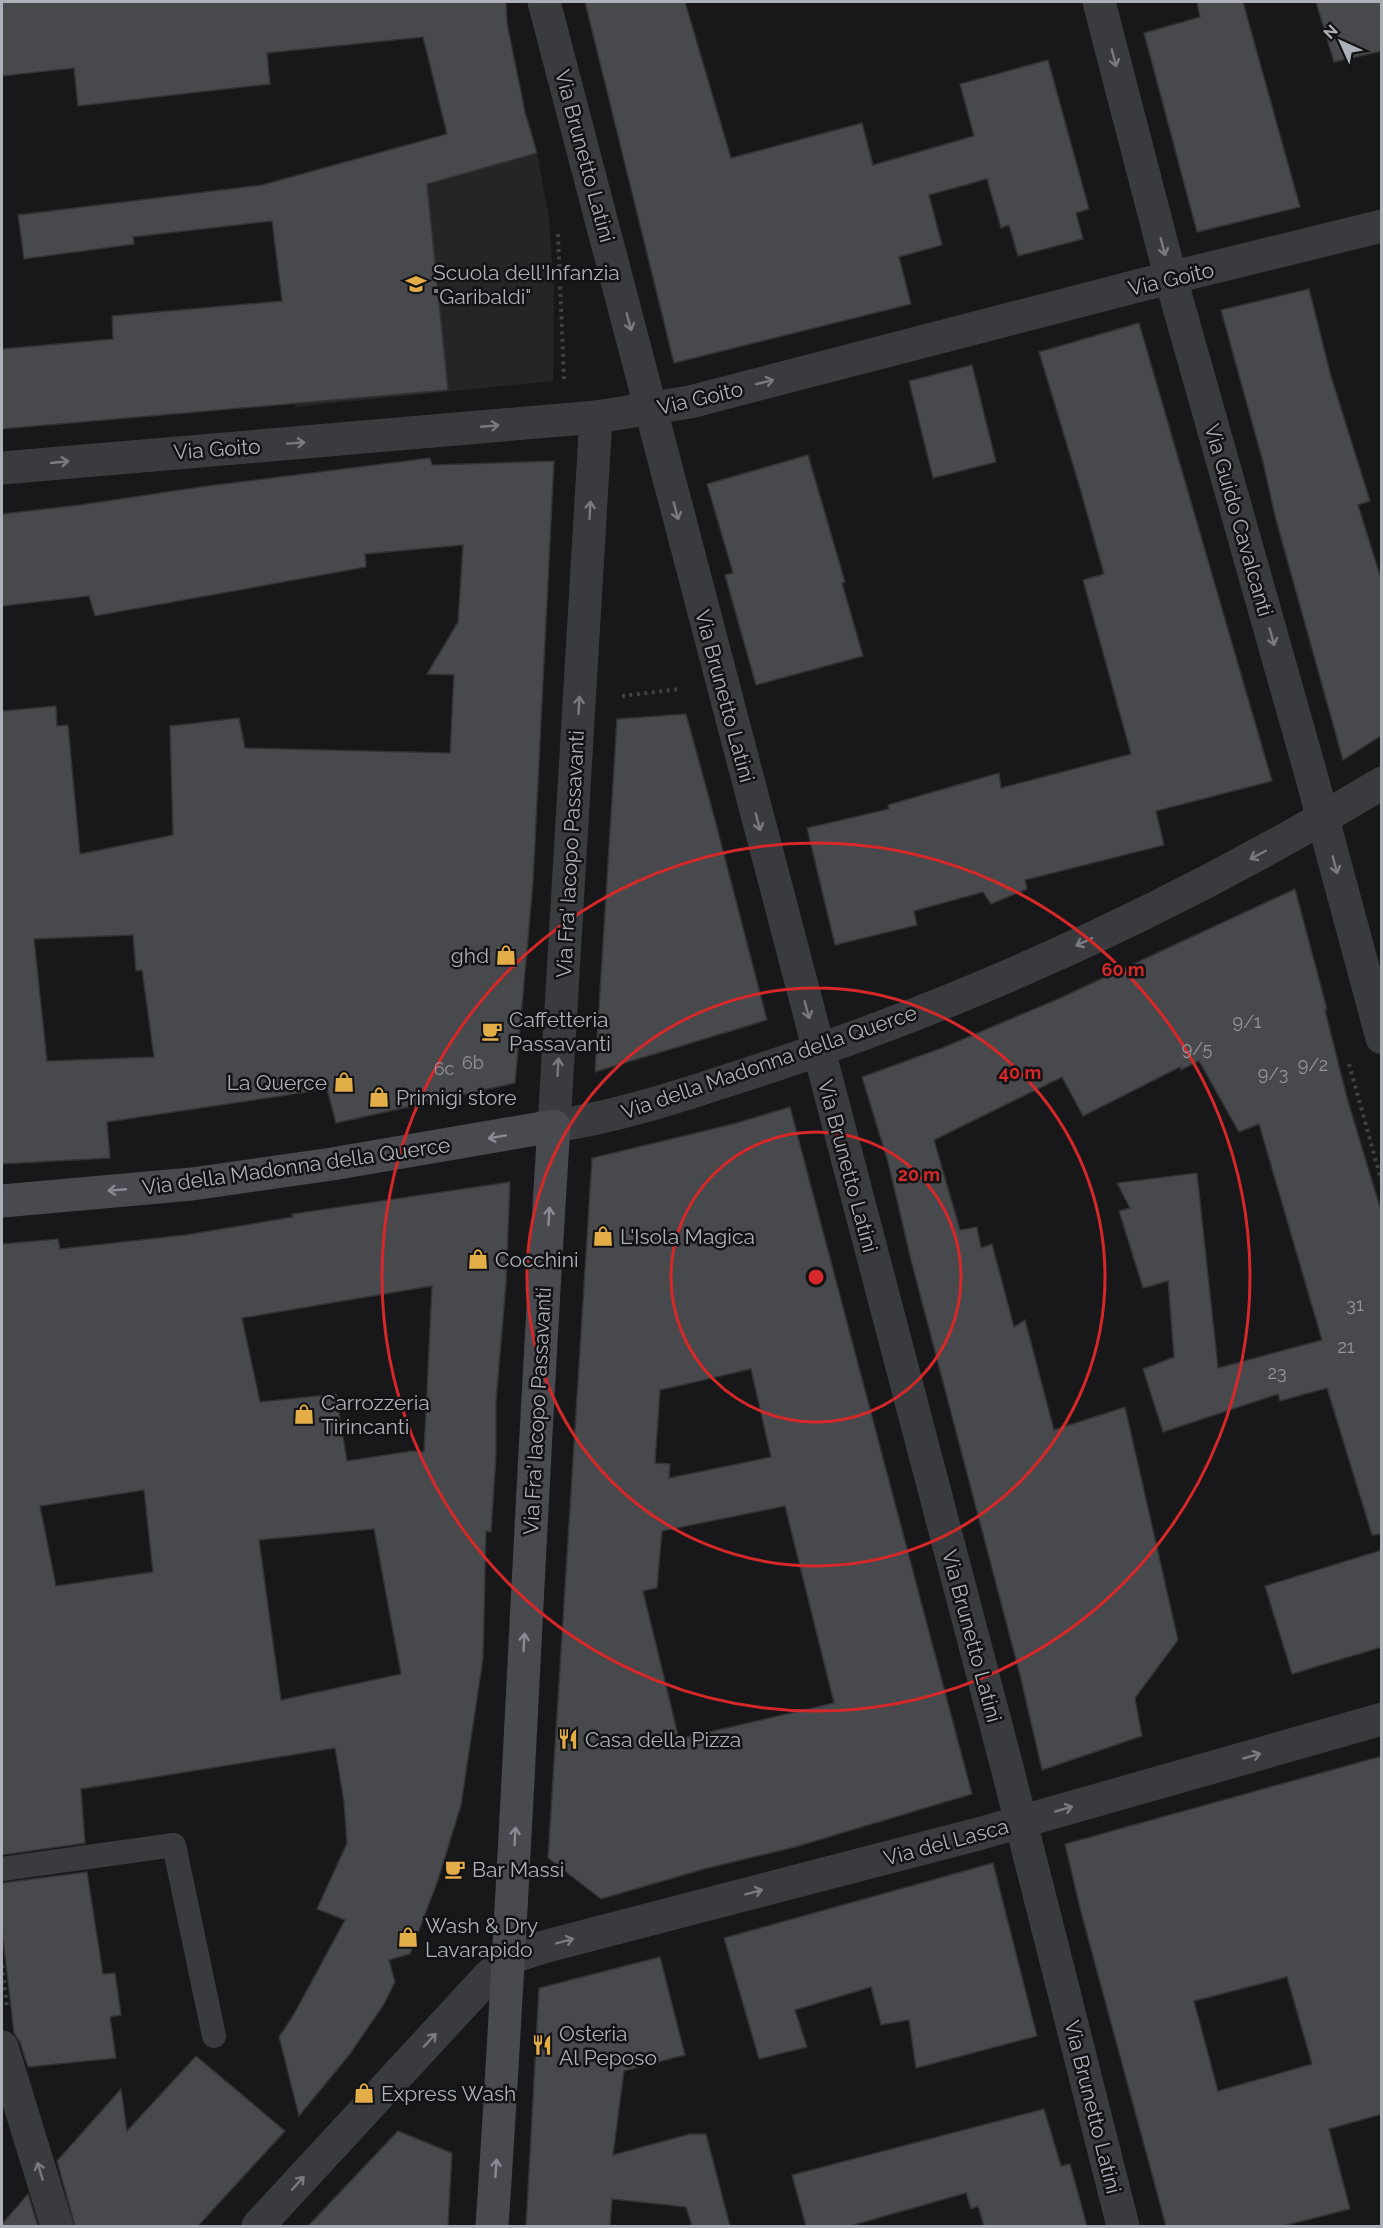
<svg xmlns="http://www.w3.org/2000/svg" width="1383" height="2228" viewBox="0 0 1383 2228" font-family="Raleway,sans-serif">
  <rect width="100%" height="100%" fill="#18181a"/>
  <path fill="#252527" d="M 537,153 L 549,218 L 554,296 L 553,381 L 295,407 L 268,185 L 437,181 Z"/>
  <g fill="#48494d" stroke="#333336" stroke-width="1.5" fill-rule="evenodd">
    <path d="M 2,2 L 506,2 L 507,23 L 525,112 L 537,153 L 427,184 L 448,390 L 2,429 L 2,349 L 113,339 L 112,316 L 282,301 L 272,221 L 133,237 L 134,244 L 24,259 L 18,215 L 262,185 L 447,134 L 423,37 L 267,53 L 270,84 L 78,106 L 74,68 L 2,76 Z"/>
    <path d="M 585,2 L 685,2 L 731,158 L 862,123 L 873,165 L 974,136 L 960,84 L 1048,60 L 1089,209 L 1076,213 L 1083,239 L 1018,256 L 1009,225 L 1001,228 L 987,179 L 929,195 L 942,245 L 899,257 L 911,304 L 674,363 Z"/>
    <path d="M 1197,2 L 1243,2 L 1300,207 L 1197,232 L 1144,33 L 1200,17 Z"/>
    <path d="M 1316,2 L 1382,2 L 1382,51 L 1334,62 Z"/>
    <path d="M 1309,289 L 1330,373 L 1370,501 L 1358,505 L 1382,582 L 1382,735 L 1343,760 L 1275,516 L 1263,462 L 1221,310 Z"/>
    <path d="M 1139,323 L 1272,781 L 1156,811 L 1164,845 L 1025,880 L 1027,889 L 991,904 L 983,892 L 914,911 L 917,925 L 835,945 L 807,828 L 889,809 L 888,805 L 999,773 L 1001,788 L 1131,754 L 1083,580 L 1104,574 L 1080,488 L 1039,352 Z"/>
    <path d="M 972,365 L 996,462 L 933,478 L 909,381 Z"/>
    <path d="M 808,455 L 845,582 L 842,583 L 863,656 L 756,685 L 725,575 L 733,573 L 707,484 Z"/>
    <path d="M 430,458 L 432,465 L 554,461 L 533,883 L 515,1083 L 336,1123 L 327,1089 L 107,1122 L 110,1158 L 2,1164 L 2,711 L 56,706 L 57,726 L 68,725 L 80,854 L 173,835 L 170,726 L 239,718 L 245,748 L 450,753 L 454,675 L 427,674 L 458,622 L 463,545 L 365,554 L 366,567 L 95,616 L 89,596 L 2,606 L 2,514 L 80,505 L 200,487 ZM 133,935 L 136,971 L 142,970 L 154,1057 L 47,1061 L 34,939 Z"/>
    <path d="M 686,714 L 715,820 L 767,1020 L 595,1072 L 617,719 Z"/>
    <path d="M 1295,889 L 1327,1009 L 1325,1010 L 1347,1098 L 1382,1214 L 1382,1534 L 1372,1535 L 1327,1388 L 1280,1401 L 1278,1394 L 1163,1432 L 1143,1369 L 1174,1357 L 1168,1281 L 1143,1288 L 1119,1211 L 1130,1208 L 1117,1183 L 1197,1173 L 1218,1368 L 1322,1340 L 1259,1124 L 1239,1132 L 1199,1061 L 1181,1070 L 1180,1067 L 1083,1116 L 1062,1077 L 934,1140 L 960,1230 L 977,1227 L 981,1248 L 992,1244 L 1014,1327 L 1025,1320 L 1054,1430 L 1125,1407 L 1178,1640 L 1135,1698 L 1142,1736 L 1042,1770 L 1020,1675 L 912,1264 L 888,1162 L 862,1077 L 942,1048 L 1058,999 Z"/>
    <path d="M 790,1107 L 972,1794 L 795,1847 L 704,1869 L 601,1899 L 548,1858 L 592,1158 L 733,1124 ZM 751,1369 L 771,1457 L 669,1478 L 670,1464 L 655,1463 L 660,1390 ZM 785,1506 L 834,1703 L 679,1739 L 643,1591 L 657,1588 L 662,1531 Z"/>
    <path d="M 510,1182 L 506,1283 L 496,1402 L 496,1456 L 491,1532 L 486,1531 L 483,1659 L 461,1805 L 438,1880 L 410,1954 L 389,1960 L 395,1982 L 384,2004 L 350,2054 L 299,2116 L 279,2037 L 294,2014 L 345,1920 L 317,1909 L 347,1843 L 344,1802 L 335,1748 L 81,1789 L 85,1843 L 2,1855 L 2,1244 L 58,1239 L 60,1249 L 185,1235 L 293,1217 L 292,1214 ZM 432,1286 L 424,1452 L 412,1451 L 347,1461 L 336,1394 L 260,1402 L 242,1318 ZM 144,1490 L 153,1572 L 56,1586 L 40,1506 ZM 374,1529 L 401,1674 L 281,1700 L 259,1540 Z"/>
    <path d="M 1382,1550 L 1382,1647 L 1292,1674 L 1265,1586 Z"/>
    <path d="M 1382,1756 L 1382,2114 L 1329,2129 L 1350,2209 L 1283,2226 L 1166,2226 L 1081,1912 L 1065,1844 ZM 1287,1977 L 1312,2064 L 1218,2091 L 1194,2001 Z"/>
    <path d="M 993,1863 L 1037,2036 L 916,2068 L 909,2020 L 881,2025 L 871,1987 L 795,2010 L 807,2047 L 759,2059 L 724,1938 Z"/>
    <path d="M 87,1872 L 103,1974 L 115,1973 L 121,2015 L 110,2017 L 116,2058 L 28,2067 L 20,2042 L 14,2033 L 2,1931 L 2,1883 Z"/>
    <path d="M 660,1957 L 685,2055 L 624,2071 L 613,2155 L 690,2134 L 706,2134 L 730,2226 L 692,2226 L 686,2207 L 612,2199 L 610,2226 L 526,2226 L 539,1988 Z"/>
    <path d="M 196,2056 L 285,2131 L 198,2226 L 75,2226 L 57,2161 L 121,2089 L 127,2131 Z"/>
    <path d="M 1044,2109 L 1061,2166 L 1070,2164 L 1087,2226 L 984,2226 L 978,2206 L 971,2209 L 966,2193 L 850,2226 L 806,2226 L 792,2175 Z"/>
    <path d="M 398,2131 L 452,2153 L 448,2226 L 308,2226 Z"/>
    <path d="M 28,2194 L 38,2226 L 2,2226 L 2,2224 Z"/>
  </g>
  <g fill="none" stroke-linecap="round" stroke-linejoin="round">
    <g stroke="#404246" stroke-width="4" stroke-dasharray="3 4.5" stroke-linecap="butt">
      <path d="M 558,234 L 564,379"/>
      <path d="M 622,696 L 680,689"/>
      <path d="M 1349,1064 L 1382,1183"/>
      <path d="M 2,1965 L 7,2007"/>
    </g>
    <path stroke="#3a3b3f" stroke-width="24" d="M 2,1869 L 174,1845 L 214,2036"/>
    <g stroke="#3a3b3f" stroke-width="33">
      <path d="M 544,2 L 1008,1771 L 1123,2226"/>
      <path d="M 1099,2 L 1171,279 L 1310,771 L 1382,1038"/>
      <path d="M 596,417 L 554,1126 C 628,1115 698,1090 769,1067 C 983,996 1189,900 1382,783"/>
      <path d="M 2,468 L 596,417 L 690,402 L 1141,285 L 1382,226"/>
      <path d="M 2,2047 L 57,2226"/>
      <path d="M 258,2226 L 488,1977 L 509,1958 L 547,1946 L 978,1834 L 1382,1719"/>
    </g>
    <path stroke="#484a4f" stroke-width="33" d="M 2,1201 L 192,1184 L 332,1164 L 554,1126 C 530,1492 517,1860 492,2226"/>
  </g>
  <defs><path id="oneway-shaft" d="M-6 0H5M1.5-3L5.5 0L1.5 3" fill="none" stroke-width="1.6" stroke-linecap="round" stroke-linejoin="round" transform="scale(1.5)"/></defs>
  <g stroke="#797b82">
    <use href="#oneway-shaft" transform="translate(1114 58) rotate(75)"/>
    <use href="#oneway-shaft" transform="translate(1163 247) rotate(75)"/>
    <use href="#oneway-shaft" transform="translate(629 322) rotate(75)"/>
    <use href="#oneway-shaft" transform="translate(765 382) rotate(-14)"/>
    <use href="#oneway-shaft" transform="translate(490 426) rotate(-5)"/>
    <use href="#oneway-shaft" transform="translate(296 443) rotate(-4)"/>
    <use href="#oneway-shaft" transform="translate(60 462) rotate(-6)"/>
    <use href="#oneway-shaft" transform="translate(590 510) rotate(-87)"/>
    <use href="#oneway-shaft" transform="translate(676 511) rotate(75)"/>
    <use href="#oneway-shaft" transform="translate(1272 637) rotate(74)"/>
    <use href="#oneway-shaft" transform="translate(579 705) rotate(-87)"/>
    <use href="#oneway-shaft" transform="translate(758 822) rotate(75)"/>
    <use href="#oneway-shaft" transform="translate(1258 855) rotate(152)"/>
    <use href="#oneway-shaft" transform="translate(1335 865) rotate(75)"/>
    <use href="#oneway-shaft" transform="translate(1084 942) rotate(155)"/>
    <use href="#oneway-shaft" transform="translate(807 1010) rotate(75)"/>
    <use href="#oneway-shaft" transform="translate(558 1067) rotate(-87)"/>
    <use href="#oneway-shaft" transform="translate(1252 1756) rotate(-16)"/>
    <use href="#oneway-shaft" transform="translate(1064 1809) rotate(-16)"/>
    <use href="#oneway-shaft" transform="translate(754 1892) rotate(-15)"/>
    <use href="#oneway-shaft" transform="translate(565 1941) rotate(-15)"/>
    <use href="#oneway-shaft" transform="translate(430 2040) rotate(-47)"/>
    <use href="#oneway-shaft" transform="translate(40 2171) rotate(-107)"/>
    <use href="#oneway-shaft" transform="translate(298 2183) rotate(-48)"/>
  </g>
  <g stroke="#898c94">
    <use href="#oneway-shaft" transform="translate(497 1137) rotate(170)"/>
    <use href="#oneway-shaft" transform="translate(117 1190) rotate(175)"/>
    <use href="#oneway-shaft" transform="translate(549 1216) rotate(-87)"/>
    <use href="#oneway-shaft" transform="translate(524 1642) rotate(-87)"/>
    <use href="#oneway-shaft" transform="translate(515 1836) rotate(-87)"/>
    <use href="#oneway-shaft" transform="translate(496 2168) rotate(-86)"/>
  </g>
  <g fill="none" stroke="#d62828" stroke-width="3">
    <circle cx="816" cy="1277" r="145"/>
    <circle cx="816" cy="1277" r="289"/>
    <circle cx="816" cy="1277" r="434"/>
  </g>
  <defs>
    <g id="school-bare" transform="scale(1.62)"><path d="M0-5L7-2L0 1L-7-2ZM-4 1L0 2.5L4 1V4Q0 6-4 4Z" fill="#e3ad48" stroke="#131315" stroke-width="2.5" paint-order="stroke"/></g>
    <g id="shop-bare" transform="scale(1.62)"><path d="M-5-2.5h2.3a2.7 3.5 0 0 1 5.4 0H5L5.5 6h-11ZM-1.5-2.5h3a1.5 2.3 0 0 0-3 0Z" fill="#e3ad48" stroke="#131315" stroke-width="2.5" paint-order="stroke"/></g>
    <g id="cafe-bare" transform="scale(1.62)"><path d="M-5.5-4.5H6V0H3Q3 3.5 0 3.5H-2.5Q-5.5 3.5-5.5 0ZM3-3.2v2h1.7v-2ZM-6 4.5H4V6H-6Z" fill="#e3ad48" stroke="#131315" stroke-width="2.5" paint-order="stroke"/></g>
    <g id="restaurant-bare" transform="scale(1.62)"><path d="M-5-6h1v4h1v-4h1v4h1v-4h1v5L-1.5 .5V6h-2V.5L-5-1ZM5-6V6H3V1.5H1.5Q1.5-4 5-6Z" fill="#e3ad48" stroke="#131315" stroke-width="2.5" paint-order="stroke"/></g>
  </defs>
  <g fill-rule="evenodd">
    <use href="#school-bare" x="416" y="284"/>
    <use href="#shop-bare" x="506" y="955"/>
    <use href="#cafe-bare" x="492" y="1031"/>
    <use href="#shop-bare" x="344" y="1082"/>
    <use href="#shop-bare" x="379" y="1097"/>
    <use href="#shop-bare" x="603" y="1236"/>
    <use href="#shop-bare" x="478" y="1259"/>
    <use href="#shop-bare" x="304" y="1414"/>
    <use href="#restaurant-bare" x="568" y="1739"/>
    <use href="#cafe-bare" x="455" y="1869"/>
    <use href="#shop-bare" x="408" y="1937"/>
    <use href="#restaurant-bare" x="542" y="2045"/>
    <use href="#shop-bare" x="364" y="2093"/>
  </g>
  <g text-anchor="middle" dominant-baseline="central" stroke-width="5" stroke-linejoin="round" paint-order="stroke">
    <g font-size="18" fill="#93969e">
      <text x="1247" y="1021">9/1</text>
      <text x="1197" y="1048">9/5</text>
      <text x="473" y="1062">6b</text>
      <text x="1313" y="1064">9/2</text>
      <text x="444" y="1068">6c</text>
      <text x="1273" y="1073">9/3</text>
      <text x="1355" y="1304">31</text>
      <text x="1346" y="1346">21</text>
      <text x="1277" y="1372">23</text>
    </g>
    <g font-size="21" fill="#acb0b9" stroke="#131315">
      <text transform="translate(585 156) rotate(75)">Via Brunetto Latini</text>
      <text transform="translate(1171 279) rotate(-13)">Via Goito</text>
      <text transform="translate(700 398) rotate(-13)">Via Goito</text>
      <text transform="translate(217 449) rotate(-4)">Via Goito</text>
      <text transform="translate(1239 520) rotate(74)">Via Guido Cavalcanti</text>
      <text transform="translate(725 696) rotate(75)">Via Brunetto Latini</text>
      <text transform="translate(570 854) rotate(-87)">Via Fra' Iacopo Passavanti</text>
      <text transform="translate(769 1062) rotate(-19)">Via della Madonna della Querce</text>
      <text transform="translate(296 1166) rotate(-8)">Via della Madonna della Querce</text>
      <text transform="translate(848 1166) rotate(75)">Via Brunetto Latini</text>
      <text transform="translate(537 1411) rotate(-87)">Via Fra' Iacopo Passavanti</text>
      <text transform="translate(972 1636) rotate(75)">Via Brunetto Latini</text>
      <text transform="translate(946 1842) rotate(-15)">Via del Lasca</text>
      <text transform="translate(1093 2107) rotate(76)">Via Brunetto Latini</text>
    </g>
    <g font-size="21" fill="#acb0b9" stroke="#131315" text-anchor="start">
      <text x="433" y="272">Scuola dell'Infanzia<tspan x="433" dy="24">"Garibaldi"</tspan></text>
      <text x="489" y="955" text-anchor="end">ghd</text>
      <text x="509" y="1019">Caffetteria<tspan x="509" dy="24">Passavanti</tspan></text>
      <text x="327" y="1082" text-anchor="end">La Querce</text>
      <text x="396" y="1097">Primigi store</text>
      <text x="620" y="1236">L'Isola Magica</text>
      <text x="495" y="1259">Cocchini</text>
      <text x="321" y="1402">Carrozzeria<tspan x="321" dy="24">Tirincanti</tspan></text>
      <text x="585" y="1739">Casa della Pizza</text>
      <text x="472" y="1869">Bar Massi</text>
      <text x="425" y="1925">Wash &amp; Dry<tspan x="425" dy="24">Lavarapido</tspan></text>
      <text x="559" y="2033">Osteria<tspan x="559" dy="24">Al Peposo</tspan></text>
      <text x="381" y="2093">Express Wash</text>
    </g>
  </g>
  <circle cx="816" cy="1277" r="9" fill="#d62828" stroke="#131315" stroke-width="3"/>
  <g font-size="18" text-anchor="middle" font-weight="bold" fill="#d62828" stroke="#131315" stroke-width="5" stroke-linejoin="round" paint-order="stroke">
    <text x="1123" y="976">60 m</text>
    <text x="1020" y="1079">40 m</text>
    <text x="919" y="1181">20 m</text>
  </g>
  <rect width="1383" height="2228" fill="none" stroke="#acb0b9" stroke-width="6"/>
  <g transform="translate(1341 42) rotate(315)" stroke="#131315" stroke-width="4.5" paint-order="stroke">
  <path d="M0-4.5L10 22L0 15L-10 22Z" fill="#acb0b9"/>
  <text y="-9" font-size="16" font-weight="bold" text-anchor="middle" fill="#acb0b9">N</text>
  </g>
</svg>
